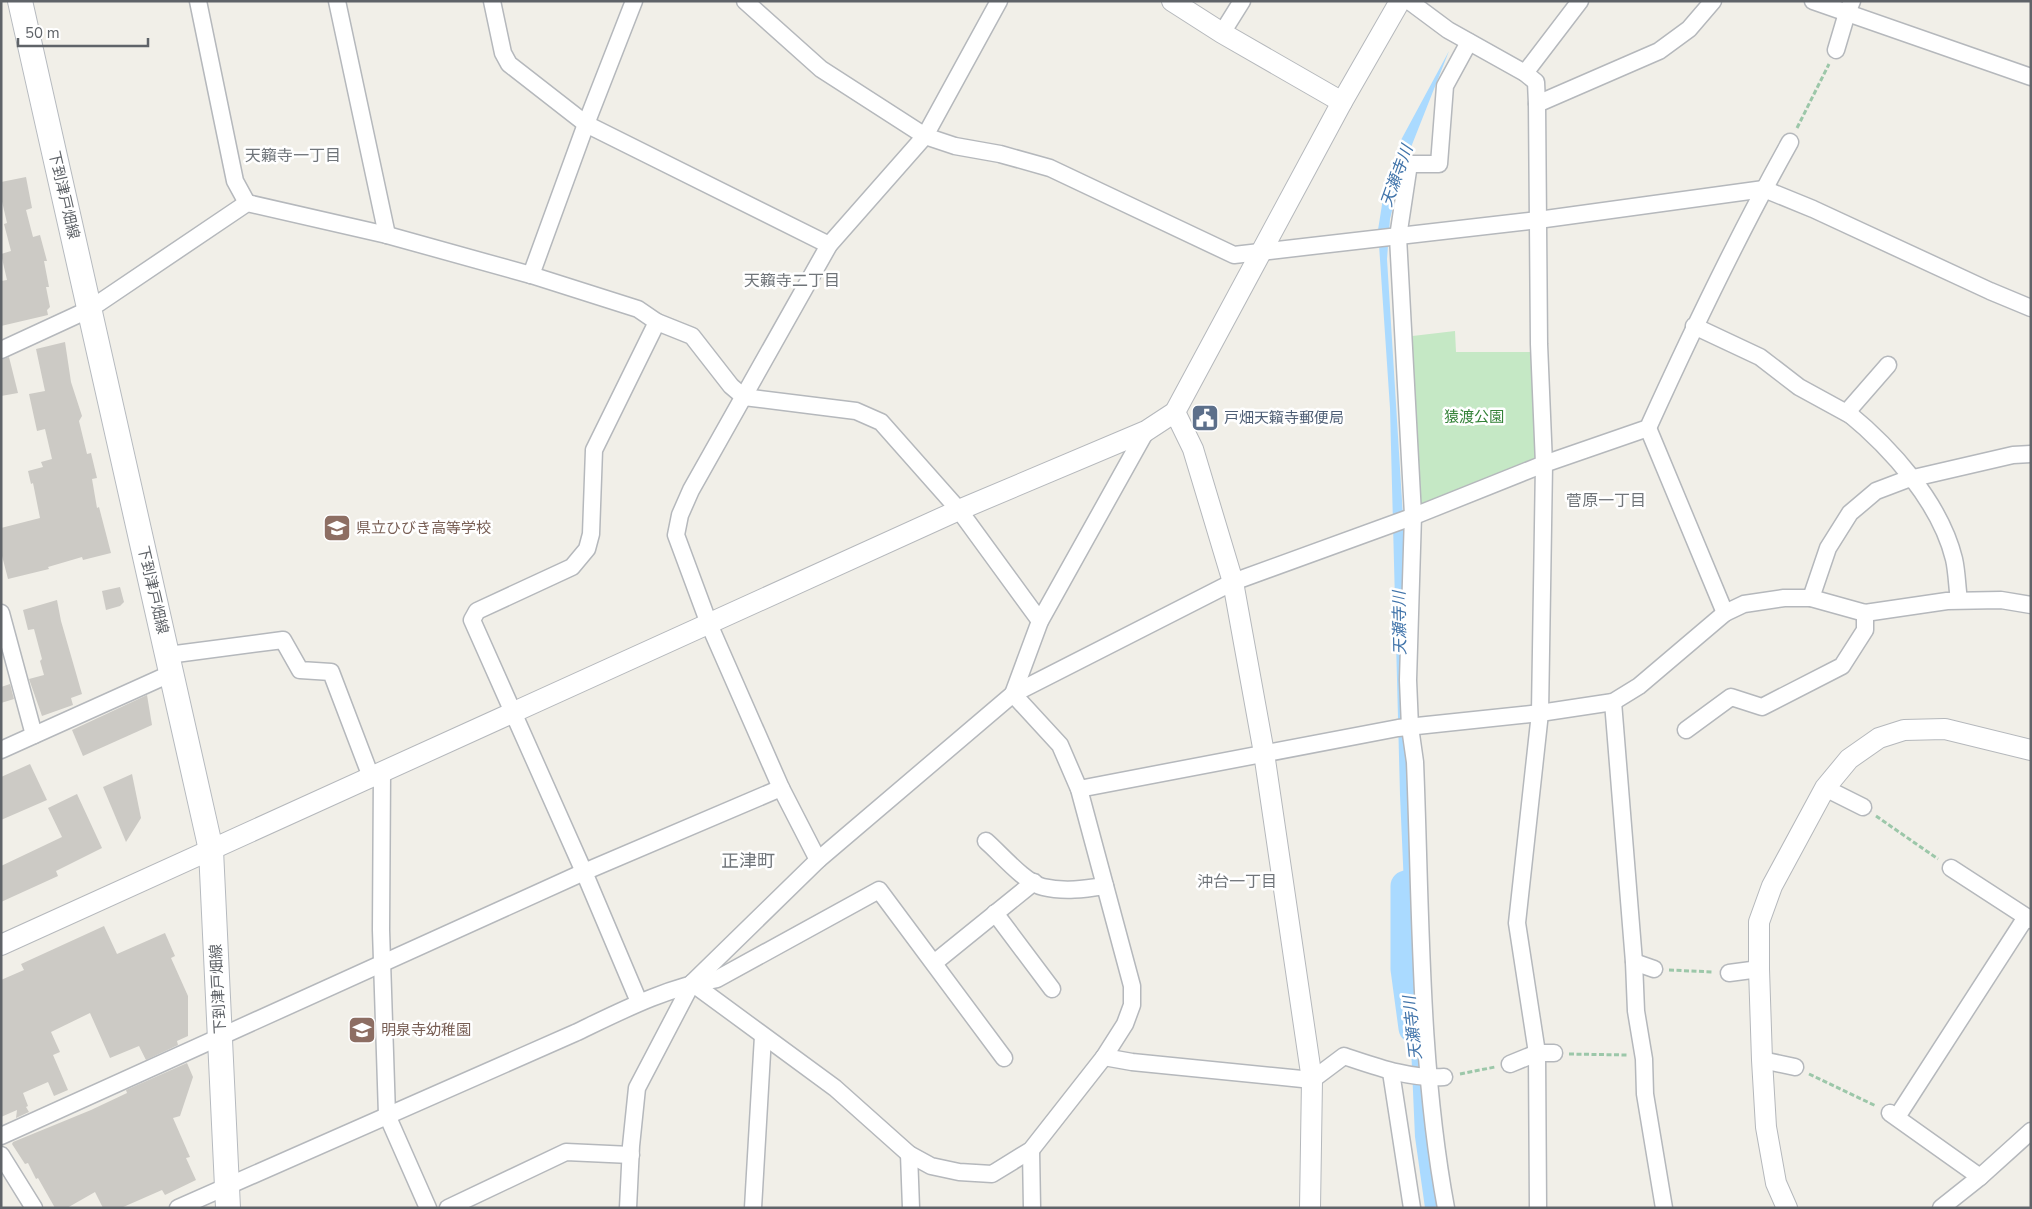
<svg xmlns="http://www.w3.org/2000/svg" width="2032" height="1209" viewBox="0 0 2032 1209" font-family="'Nunito Sans','Noto Sans JP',sans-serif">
  <rect width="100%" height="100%" fill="#f1efe8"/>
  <path fill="#c5e8c5" d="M 1455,331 L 1456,352 L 1536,352 L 1541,461 L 1417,510 L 1404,337 Z"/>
  <path fill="#aadaff" d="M 1449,51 L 1402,170 L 1390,219 L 1387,259 L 1404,533 L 1407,748 L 1440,1208 L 1425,1208 L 1415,1137 L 1400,795 L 1390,408 L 1378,230 L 1384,192 L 1401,140 Z"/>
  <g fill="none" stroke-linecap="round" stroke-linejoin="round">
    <path stroke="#aadaff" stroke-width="31" d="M 1406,886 L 1406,969 L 1414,1028"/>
  </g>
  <g fill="#cccac5">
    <path d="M 26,177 L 32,208 L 26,210 L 33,237 L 40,235 L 47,261 L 44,261 L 49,287 L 46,287 L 50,307 L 47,310 L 48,315 L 1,326 L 1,281 L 7,280 L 1,254 L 11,251 L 4,224 L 7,223 L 1,197 L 1,182 Z"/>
    <path d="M 65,342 L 71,382 L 82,416 L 79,421 L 87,454 L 91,453 L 97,478 L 92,479 L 97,508 L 99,507 L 111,553 L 83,560 L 82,557 L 48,567 L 49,569 L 8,579 L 1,552 L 1,528 L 40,518 L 33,483 L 31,484 L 28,471 L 43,467 L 41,462 L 52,459 L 45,429 L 37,431 L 29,394 L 45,391 L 36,349 Z"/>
    <path d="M 9,357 L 18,393 L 1,396 L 1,360 Z"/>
    <path d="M 120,587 L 124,602 L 120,606 L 106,610 L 102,591 Z"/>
    <path d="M 57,600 L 61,621 L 82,694 L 71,698 L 73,705 L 42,716 L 29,679 L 44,675 L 40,661 L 42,659 L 34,629 L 28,630 L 23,610 Z"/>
    <path d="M 10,684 L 14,699 L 1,703 L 1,687 Z"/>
    <path d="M 147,695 L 152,725 L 83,756 L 72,730 Z"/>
    <path d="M 30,764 L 47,800 L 1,820 L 1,777 Z"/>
    <path d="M 132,774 L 141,818 L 126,842 L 103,787 Z"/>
    <path d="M 77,794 L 102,848 L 56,871 L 58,876 L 1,902 L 1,866 L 62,837 L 48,808 Z"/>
    <path d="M 104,926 L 117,954 L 165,933 L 175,956 L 171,958 L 188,996 L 188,1036 L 177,1041 L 178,1045 L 146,1060 L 139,1046 L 110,1058 L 90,1013 L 51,1032 L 60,1052 L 53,1055 L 68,1090 L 54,1096 L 48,1082 L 23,1093 L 28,1106 L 26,1107 L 29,1112 L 16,1118 L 17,1110 L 1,1117 L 1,980 L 24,970 L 21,964 Z"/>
    <path d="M 187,1063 L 193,1077 L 180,1116 L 173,1118 L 190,1157 L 186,1158 L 196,1180 L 165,1195 L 162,1190 L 121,1208 L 103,1208 L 95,1192 L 67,1208 L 55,1208 L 38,1178 L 36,1179 L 28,1163 L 25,1164 L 12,1144 L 13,1142 L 91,1110 L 127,1093 L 126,1090 Z"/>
  </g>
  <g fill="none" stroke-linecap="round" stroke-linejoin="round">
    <g stroke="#b5b8bc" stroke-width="19">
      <g id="minor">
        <path d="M 198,1 L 235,181 L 247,203"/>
        <path d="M 337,1 L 387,235"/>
        <path d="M 492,1 L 503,53 L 509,64 L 586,124 L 829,245"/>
        <path d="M 745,1 L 821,69 L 925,136 L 955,146 L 1000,154 L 1050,168 L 1234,255 L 1538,220 L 1764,189 L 1813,209 L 1990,291 L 2031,308"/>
        <path d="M 1409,1 L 1448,30 L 1525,73 L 1536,82 L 1537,104"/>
        <path d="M 1813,1 L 2031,77"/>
        <path d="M 1222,33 L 1242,1"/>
        <path d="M 1836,50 L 1847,13 L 1852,1"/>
        <path d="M 1525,73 L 1580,1"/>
        <path d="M 531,275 L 586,124 L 634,1"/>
        <path d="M 1694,326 L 1760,357 L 1799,387 L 1852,416"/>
        <path d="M 1,350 L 90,309 L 247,203 L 387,235 L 531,275 L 638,309 L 657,322 L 692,336 L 731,386 L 744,397 L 856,411 L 881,422 L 959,510 L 1040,621"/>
        <path d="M 1888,365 L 1847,412 C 1891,448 1940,502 1954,559 C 1957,572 1957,587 1959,600"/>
        <path d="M 1648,428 L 1725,613"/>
        <path d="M 1811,598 L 1828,548 L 1850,513 L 1876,491 L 1905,480 L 2013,455 L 2031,454"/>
        <path d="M 1,613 L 34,735"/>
        <path d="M 168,655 L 283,640 L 300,670 L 331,672 L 371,777"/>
        <path d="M 1013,694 L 1040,621 L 1146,431"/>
        <path d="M 1613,702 L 1634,962 L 1636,1011 L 1644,1059 L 1645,1094 L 1664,1208"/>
        <path d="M 1686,730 L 1731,697 L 1762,707 L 1842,666 L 1865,630 L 1865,613"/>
        <path d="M 1,750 L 172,673"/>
        <path d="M 382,772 L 381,930 L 387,1115 L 428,1208"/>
        <path d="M 1825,788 L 1863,807"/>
        <path d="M 1079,789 L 1398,728 L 1540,713 L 1613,702 L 1639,686 L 1725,613 L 1744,604 L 1784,598 L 1811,598 L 1865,613 L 1947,601 L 2001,600 L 2031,605"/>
        <path d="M 986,841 C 1000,853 1025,883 1043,887 C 1064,892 1085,889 1105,886"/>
        <path d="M 818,860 L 781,788 L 709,624 L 676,535 L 680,515 L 691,490 L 829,245 L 925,136 L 999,1"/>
        <path d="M 1951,868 L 2031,920"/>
        <path d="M 995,913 L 1052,989"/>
        <path d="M 1634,962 L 1654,969"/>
        <path d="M 934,963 L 1034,882"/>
        <path d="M 1729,973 L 1759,969"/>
        <path d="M 692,983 L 835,1088 L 909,1154 L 931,1166 L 959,1172 L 992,1174 L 1031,1150 L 1104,1057 L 1125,1024 L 1132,1005 L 1132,986 L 1079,789 L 1060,745 L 1013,694"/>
        <path d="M 639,1002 L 584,872 L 472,620 L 477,611 L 572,567 L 587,549 L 591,534 L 594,450 L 657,322"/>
        <path d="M 1104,1057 L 1132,1062 L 1312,1080 L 1344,1056 C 1377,1067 1409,1079 1444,1077"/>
        <path d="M 1762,1060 L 1795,1067"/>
        <path d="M 1510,1064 L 1537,1053 L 1554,1053"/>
        <path d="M 1391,1072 L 1412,1208"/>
        <path d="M 1890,1113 L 1980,1177 L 2031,1131"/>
        <path d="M 1897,1117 L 2026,917"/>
        <path d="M 1,1136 L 584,872 L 781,788"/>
        <path d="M 1031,1150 L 1032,1208"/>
        <path d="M 909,1154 L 911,1208"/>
        <path d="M 1,1155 L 34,1208"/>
        <path d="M 178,1208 L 575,1033 C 621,1011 667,987 717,979 L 879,890 L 1004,1058"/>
        <path d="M 448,1208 L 566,1152 L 631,1155"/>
        <path d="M 628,1208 L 631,1146 L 637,1088 L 692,983 L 818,860 L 1013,694 L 1233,582 L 1409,518 L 1544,464 L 1539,344 L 1537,104 L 1659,51 L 1689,29 L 1713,1"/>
        <path d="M 753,1208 L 763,1036"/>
        <path d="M 1446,1208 C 1419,1063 1421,909 1415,762 L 1410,727 L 1408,680 L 1413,515 L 1398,237 L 1409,164 L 1439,164 L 1445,86 L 1469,42"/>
        <path d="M 1538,1208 L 1537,1053 L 1517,923 L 1540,713 L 1544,464 L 1648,428 C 1692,331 1738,235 1790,142"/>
        <path d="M 1941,1208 L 1980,1177"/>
      </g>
    </g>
    <g stroke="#b5b8bc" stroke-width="22">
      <g id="tertiary">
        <path d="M 1172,1 L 1222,33 L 1342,102"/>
        <path d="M 1175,412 L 1193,449 L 1233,582 L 1264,753 L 1312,1080 L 1310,1208"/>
        <path d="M 1,945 L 959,510 L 1146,431 L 1175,412 L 1342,102 L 1400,1"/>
        <path d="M 1787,1208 L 1776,1183 L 1766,1127 L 1762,1060 L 1759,969 L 1759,922 L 1772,886 L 1825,788 L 1849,759 L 1879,738 L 1904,730 L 1945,729 L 2031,750"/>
      </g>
    </g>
    <g stroke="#b6babf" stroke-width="26">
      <path id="secondary" d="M 20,1 L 211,850 L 228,1208"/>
    </g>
    <g stroke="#9cc7a9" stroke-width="3" stroke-dasharray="5 2.5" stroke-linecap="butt">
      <path d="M 1797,128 L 1829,64"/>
      <path d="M 1876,816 L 1938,859"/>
      <path d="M 1669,970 L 1713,972"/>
      <path d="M 1569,1054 L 1628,1055"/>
      <path d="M 1460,1074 L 1495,1067"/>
      <path d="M 1809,1074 L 1876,1106"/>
    </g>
    <use href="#minor" stroke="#fff" stroke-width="16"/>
    <use href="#tertiary" stroke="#fff" stroke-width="20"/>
    <use href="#secondary" stroke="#fff" stroke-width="24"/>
  </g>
  <defs>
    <g id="civic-square" transform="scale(1.4375)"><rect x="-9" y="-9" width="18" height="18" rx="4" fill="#5c6f8a" stroke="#fff"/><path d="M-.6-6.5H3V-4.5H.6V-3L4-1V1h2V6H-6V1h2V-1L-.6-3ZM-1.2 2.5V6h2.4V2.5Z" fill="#fff"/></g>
    <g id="school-square" transform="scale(1.4375)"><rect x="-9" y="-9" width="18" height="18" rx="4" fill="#8d6e63" stroke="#fff"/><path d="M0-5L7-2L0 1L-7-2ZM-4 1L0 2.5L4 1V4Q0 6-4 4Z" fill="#fff"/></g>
  </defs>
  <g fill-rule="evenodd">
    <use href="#civic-square" x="1205" y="418"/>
    <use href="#school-square" x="337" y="528"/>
    <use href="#school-square" x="362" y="1030"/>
  </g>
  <g text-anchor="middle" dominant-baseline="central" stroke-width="5" stroke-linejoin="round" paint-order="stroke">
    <g font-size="15" fill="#5f6368" stroke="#fff">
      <text transform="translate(64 195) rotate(77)">下到津戸畑線</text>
      <text transform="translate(153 590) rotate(77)">下到津戸畑線</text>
      <text transform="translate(218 989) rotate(-93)">下到津戸畑線</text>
    </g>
    <g font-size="15" fill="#348238" stroke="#fff">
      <text x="1474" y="417">猿渡公園</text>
    </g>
    <g font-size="15" fill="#4e5e75" stroke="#fff" text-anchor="start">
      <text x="1224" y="418">戸畑天籟寺郵便局</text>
    </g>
    <g font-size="15" fill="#785e54" stroke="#fff" text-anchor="start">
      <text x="356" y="528">県立ひびき高等学校</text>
      <text x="381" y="1030">明泉寺幼稚園</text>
    </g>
    <g font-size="16" fill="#70757a" stroke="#fff">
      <text x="293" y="156">天籟寺一丁目</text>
      <text x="792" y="281">天籟寺二丁目</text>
      <text x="1606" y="501">菅原一丁目</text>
      <text x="1237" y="882">沖台一丁目</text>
    </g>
    <g font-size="16" font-style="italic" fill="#4174aa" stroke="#fff">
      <text transform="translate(1397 176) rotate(-70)">天瀬寺川</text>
      <text transform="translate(1400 623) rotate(-91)">天瀬寺川</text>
      <text transform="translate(1413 1028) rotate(-96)">天瀬寺川</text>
    </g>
    <g font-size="18" fill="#70757a" stroke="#fff">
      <text x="748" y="861">正津町</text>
    </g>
  </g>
  <rect width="2032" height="1209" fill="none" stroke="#5f6368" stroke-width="5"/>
  <path d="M18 38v8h130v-8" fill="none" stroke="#5f6368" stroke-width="2.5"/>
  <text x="25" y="38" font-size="15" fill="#5f6368" stroke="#ffffff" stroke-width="4" paint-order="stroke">50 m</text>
</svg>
